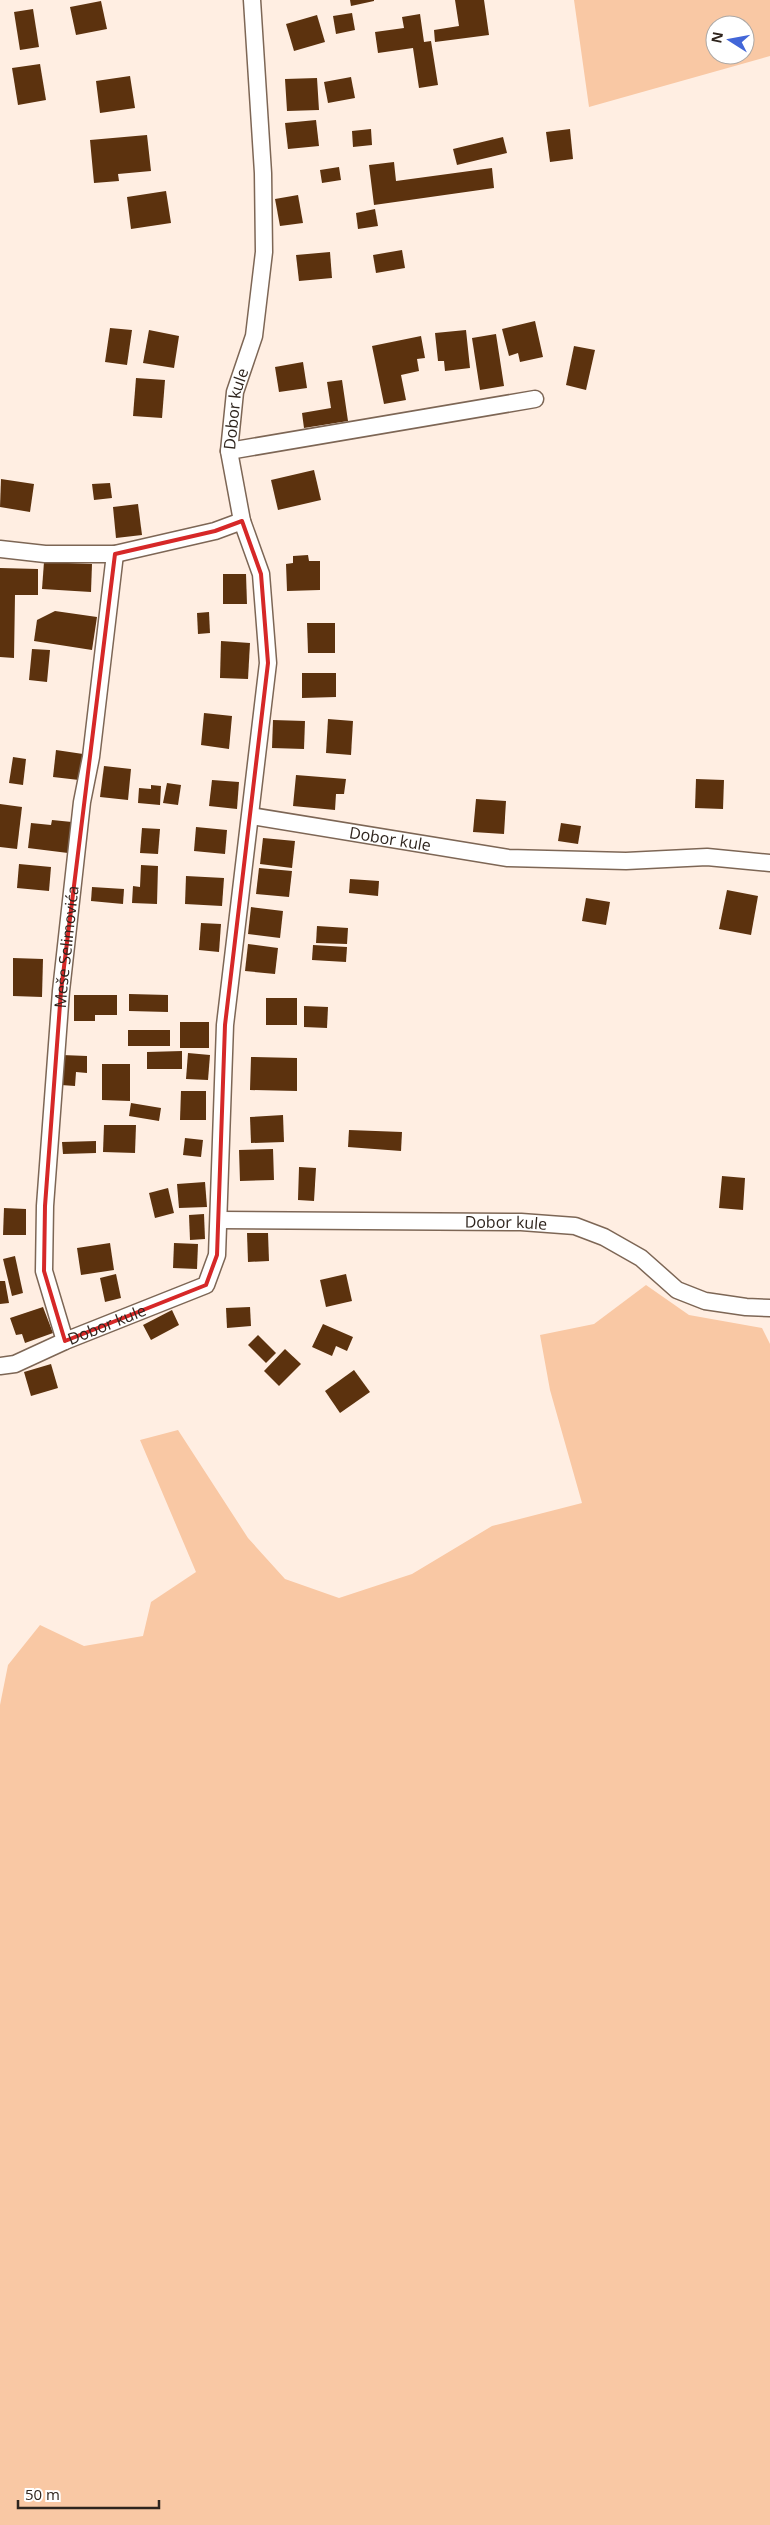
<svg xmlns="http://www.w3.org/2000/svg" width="770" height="2525" viewBox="0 0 770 2525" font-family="'Open Sans',sans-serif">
  <rect width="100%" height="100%" fill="#ffeee2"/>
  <g fill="#f9c8a4" fill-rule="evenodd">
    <path d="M 574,0 L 770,0 L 770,56 L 589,107 ZM 715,25 L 745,25 L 745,55 L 715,55 Z"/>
    <path d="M 646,1285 L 689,1315 L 762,1328 L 770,1344 L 770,2525 L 0,2525 L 0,1705 L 8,1665 L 40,1625 L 84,1646 L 143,1636 L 151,1602 L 196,1572 L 140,1440 L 178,1430 L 248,1538 L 285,1579 L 339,1598 L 412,1574 L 492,1526 L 582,1503 L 550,1390 L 540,1335 L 594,1324 Z"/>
  </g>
  <g fill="#5c320e">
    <path d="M 350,0 L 374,0 L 374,1 L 351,6 Z"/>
    <path d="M 455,0 L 484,0 L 489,35 L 435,42 L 434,30 L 459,26 Z"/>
    <path d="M 101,1 L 107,29 L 76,35 L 70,7 Z"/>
    <path d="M 33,9 L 39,47 L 20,50 L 14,12 Z"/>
    <path d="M 352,13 L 355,30 L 336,34 L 333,16 Z"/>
    <path d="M 420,14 L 424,42 L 431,41 L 438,85 L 419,88 L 413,48 L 378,53 L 375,32 L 404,28 L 402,17 Z"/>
    <path d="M 317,15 L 325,42 L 294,51 L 286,24 Z"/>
    <path d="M 40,64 L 46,100 L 18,105 L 12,68 Z"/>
    <path d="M 130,76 L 135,108 L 100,113 L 96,81 Z"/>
    <path d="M 351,77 L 355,98 L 328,103 L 324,82 Z"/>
    <path d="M 317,78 L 319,110 L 287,111 L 285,79 Z"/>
    <path d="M 316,120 L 319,146 L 288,149 L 285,123 Z"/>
    <path d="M 371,129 L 372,145 L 353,147 L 352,131 Z"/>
    <path d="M 570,129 L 573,159 L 550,162 L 546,132 Z"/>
    <path d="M 147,135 L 151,171 L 118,174 L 119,181 L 94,183 L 90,140 Z"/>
    <path d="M 503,137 L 507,153 L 457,165 L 453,149 Z"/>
    <path d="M 394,162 L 396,181 L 492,168 L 494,188 L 374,205 L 369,165 Z"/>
    <path d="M 339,167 L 341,180 L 322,183 L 320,170 Z"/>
    <path d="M 166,191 L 171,223 L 131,229 L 127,197 Z"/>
    <path d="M 298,195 L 303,223 L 280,226 L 275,199 Z"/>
    <path d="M 375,209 L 378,226 L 358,229 L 356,213 Z"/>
    <path d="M 402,250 L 405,268 L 376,273 L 373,255 Z"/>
    <path d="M 330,252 L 332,278 L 299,281 L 296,255 Z"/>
    <path d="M 535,321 L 543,357 L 520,362 L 518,353 L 509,356 L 502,329 Z"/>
    <path d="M 110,328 L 132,330 L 127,365 L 105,362 Z"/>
    <path d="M 149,330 L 179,336 L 174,368 L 143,363 Z"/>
    <path d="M 466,330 L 470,368 L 445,371 L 444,361 L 438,361 L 435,333 Z"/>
    <path d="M 496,334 L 504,386 L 480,390 L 472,338 Z"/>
    <path d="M 421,336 L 425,358 L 417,359 L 419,371 L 401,375 L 406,400 L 384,404 L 372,346 Z"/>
    <path d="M 574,346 L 595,350 L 586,390 L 566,385 Z"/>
    <path d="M 303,362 L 307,388 L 279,392 L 275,367 Z"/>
    <path d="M 136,378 L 165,380 L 162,418 L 133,416 Z"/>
    <path d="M 342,380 L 348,421 L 304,428 L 302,413 L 331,408 L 327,382 Z"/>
    <path d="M 314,470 L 321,500 L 278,510 L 271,480 Z"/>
    <path d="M 1,479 L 34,484 L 30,512 L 0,507 Z"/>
    <path d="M 110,483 L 112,498 L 94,500 L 92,484 Z"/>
    <path d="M 138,504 L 142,535 L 116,538 L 113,507 Z"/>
    <path d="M 308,555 L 309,561 L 320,561 L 320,590 L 287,591 L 286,564 L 293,563 L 293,556 Z"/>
    <path d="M 44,562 L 92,564 L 91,592 L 42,589 Z"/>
    <path d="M 0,568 L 38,569 L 38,595 L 15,595 L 14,658 L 0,657 Z"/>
    <path d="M 223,574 L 246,574 L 247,604 L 223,604 Z"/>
    <path d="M 55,611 L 97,617 L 92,650 L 34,641 L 37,620 Z"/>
    <path d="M 209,612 L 210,633 L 198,634 L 197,613 Z"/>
    <path d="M 307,623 L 335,623 L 335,653 L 308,653 Z"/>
    <path d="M 221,641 L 250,643 L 248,679 L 220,678 Z"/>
    <path d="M 32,649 L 50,650 L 47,682 L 29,680 Z"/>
    <path d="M 302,673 L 336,673 L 336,697 L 302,698 Z"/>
    <path d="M 204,713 L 232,716 L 229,749 L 201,745 Z"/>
    <path d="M 328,719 L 353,721 L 351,755 L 326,753 Z"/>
    <path d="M 273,720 L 305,721 L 304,749 L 272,748 Z"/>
    <path d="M 56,750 L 83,754 L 79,780 L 53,777 Z"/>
    <path d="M 13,757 L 26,759 L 23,785 L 9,783 Z"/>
    <path d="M 104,766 L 131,769 L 128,800 L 100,797 Z"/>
    <path d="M 296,775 L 346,779 L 344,794 L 336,794 L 335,810 L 293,806 Z"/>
    <path d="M 696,779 L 724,780 L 723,809 L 695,808 Z"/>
    <path d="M 212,780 L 239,782 L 237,809 L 209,806 Z"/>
    <path d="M 167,783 L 181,785 L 178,805 L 163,803 Z"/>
    <path d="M 151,785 L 161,786 L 160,805 L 138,803 L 139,788 L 151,789 Z"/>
    <path d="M 476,799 L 506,801 L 504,834 L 473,832 Z"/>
    <path d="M 0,804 L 22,807 L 17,849 L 0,847 Z"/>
    <path d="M 52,820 L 72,822 L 68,853 L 28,848 L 31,823 L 51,825 Z"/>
    <path d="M 561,823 L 581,826 L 578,844 L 558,841 Z"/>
    <path d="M 196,827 L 227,830 L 225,854 L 194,851 Z"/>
    <path d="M 142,828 L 160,829 L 158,854 L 140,853 Z"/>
    <path d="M 263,838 L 295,841 L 292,868 L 260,864 Z"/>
    <path d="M 19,864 L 51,867 L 49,891 L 17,888 Z"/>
    <path d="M 141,865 L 158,866 L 157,904 L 132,903 L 133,886 L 140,887 Z"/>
    <path d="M 259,868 L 292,871 L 289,897 L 256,894 Z"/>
    <path d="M 186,876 L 224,878 L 222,906 L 185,904 Z"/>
    <path d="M 350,879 L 379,881 L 378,896 L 349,893 Z"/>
    <path d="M 92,887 L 124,889 L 123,904 L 91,901 Z"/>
    <path d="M 727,890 L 758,896 L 751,935 L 719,929 Z"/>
    <path d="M 586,898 L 610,902 L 606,925 L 582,921 Z"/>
    <path d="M 251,907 L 283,911 L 280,938 L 248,934 Z"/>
    <path d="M 201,923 L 221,924 L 219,952 L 199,950 Z"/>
    <path d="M 317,926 L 348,928 L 347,944 L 316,943 Z"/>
    <path d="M 248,944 L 278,948 L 275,974 L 245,971 Z"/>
    <path d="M 313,945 L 347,947 L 346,962 L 312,960 Z"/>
    <path d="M 13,958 L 43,959 L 42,997 L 13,996 Z"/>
    <path d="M 129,994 L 168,995 L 168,1012 L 129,1011 Z"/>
    <path d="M 74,995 L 117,995 L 117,1015 L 95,1015 L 95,1021 L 74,1021 Z"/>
    <rect x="266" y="998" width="31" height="27"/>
    <path d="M 304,1006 L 328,1007 L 327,1028 L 304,1027 Z"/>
    <rect x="180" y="1022" width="29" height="26"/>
    <rect x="128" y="1030" width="42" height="16"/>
    <path d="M 182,1051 L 182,1069 L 147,1069 L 147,1052 Z"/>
    <path d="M 188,1053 L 210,1055 L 208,1080 L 186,1079 Z"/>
    <path d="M 62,1055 L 87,1056 L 87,1073 L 76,1072 L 75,1086 L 61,1085 Z"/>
    <path d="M 251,1057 L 297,1058 L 297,1091 L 250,1090 Z"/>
    <path d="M 102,1064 L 130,1064 L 130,1101 L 102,1100 Z"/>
    <path d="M 181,1091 L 206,1091 L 206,1120 L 180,1120 Z"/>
    <path d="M 131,1103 L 161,1108 L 159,1121 L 129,1116 Z"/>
    <path d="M 283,1115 L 284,1142 L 251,1143 L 250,1117 Z"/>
    <path d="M 104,1125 L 136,1125 L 135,1153 L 103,1152 Z"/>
    <path d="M 349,1130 L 402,1132 L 401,1151 L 348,1147 Z"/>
    <path d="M 185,1138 L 203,1140 L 201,1157 L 183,1155 Z"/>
    <path d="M 96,1141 L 96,1153 L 63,1154 L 62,1142 Z"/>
    <path d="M 273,1149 L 274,1180 L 240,1181 L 239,1150 Z"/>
    <path d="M 299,1167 L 316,1168 L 314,1201 L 298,1200 Z"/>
    <path d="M 722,1176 L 745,1178 L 743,1210 L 719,1208 Z"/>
    <path d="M 205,1182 L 207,1207 L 179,1208 L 177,1184 Z"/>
    <path d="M 168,1188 L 174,1213 L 155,1218 L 149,1193 Z"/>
    <path d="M 4,1208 L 26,1209 L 26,1235 L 3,1235 Z"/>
    <path d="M 204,1214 L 205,1239 L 190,1240 L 189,1215 Z"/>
    <path d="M 247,1233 L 268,1233 L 269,1261 L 248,1262 Z"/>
    <path d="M 110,1243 L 114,1270 L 81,1275 L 77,1248 Z"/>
    <path d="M 174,1243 L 198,1244 L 197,1269 L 173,1268 Z"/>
    <path d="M 15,1256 L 23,1293 L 12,1296 L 3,1259 Z"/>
    <path d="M 116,1274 L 121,1298 L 105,1302 L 100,1278 Z"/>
    <path d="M 346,1274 L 352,1301 L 326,1307 L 320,1280 Z"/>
    <path d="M 0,1281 L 5,1281 L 9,1303 L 0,1304 Z"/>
    <path d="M 43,1307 L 53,1333 L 25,1343 L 22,1334 L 16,1335 L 10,1318 Z"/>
    <path d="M 250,1307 L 251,1326 L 227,1328 L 226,1308 Z"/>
    <path d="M 172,1310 L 179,1325 L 151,1340 L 143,1325 Z"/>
    <path d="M 323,1324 L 353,1337 L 347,1351 L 336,1346 L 332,1356 L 312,1347 Z"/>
    <path d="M 258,1335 L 276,1353 L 266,1363 L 248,1345 Z"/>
    <path d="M 285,1349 L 301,1364 L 279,1386 L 264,1371 Z"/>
    <path d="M 51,1364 L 58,1388 L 31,1396 L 24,1372 Z"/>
    <path d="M 354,1370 L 370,1392 L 340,1413 L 325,1391 Z"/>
  </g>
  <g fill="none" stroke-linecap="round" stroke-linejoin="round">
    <g stroke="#7d6655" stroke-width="19">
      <g id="street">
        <path d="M 229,451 L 535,399"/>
        <path d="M 0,549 L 45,554 L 115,554 L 215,531 L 242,521"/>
        <path id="s1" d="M 251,816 L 508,858 L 626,861 L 707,857 L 770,863"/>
        <path id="s2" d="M 220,1220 L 521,1222 L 575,1226 L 604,1237 L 641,1258 L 677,1290 L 705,1301 L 746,1307 L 770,1308"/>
        <path id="s3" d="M 65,1341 L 44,1271 L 45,1206 L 61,991 L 82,802 L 91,757 L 115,554"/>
        <path id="s4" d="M 0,1366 L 15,1364 L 65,1341 L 206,1285 L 217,1255 L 225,1025 L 268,663 L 261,574 L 242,521 L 229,451 L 235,392 L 254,336 L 264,252 L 263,173 L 252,0"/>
      </g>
    </g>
    <use href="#street" stroke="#fff" stroke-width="16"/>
  </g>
  <path fill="none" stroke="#d62828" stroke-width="4" stroke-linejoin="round" d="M 242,521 L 261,574 L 268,663 L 225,1025 L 217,1255 L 206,1285 L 65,1341 L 44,1271 L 45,1206 L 61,991 L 115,554 L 215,531 Z"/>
  <g text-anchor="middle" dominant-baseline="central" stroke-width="5" stroke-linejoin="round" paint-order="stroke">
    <g font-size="16" fill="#2f251e" stroke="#fff">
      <text stroke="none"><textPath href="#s4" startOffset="1108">Dobor kule</textPath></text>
      <text stroke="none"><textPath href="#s1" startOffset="141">Dobor kule</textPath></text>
      <text stroke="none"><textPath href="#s3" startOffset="398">Meše Selimovića</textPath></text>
      <text stroke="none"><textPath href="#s2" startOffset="286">Dobor kule</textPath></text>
      <text stroke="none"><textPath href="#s4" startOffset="115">Dobor kule</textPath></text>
    </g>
  </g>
  <g transform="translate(730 40) rotate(281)"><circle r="24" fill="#ffffff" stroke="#aca8a5"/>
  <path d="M0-4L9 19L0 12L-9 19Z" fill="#4266d8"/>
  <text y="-8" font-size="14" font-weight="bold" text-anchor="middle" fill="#2f251e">N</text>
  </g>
  <path d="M18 2500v8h141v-8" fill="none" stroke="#2f251e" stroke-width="2.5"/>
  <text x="25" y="2500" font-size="15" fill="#2f251e" stroke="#ffffff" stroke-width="4" paint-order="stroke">50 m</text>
</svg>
